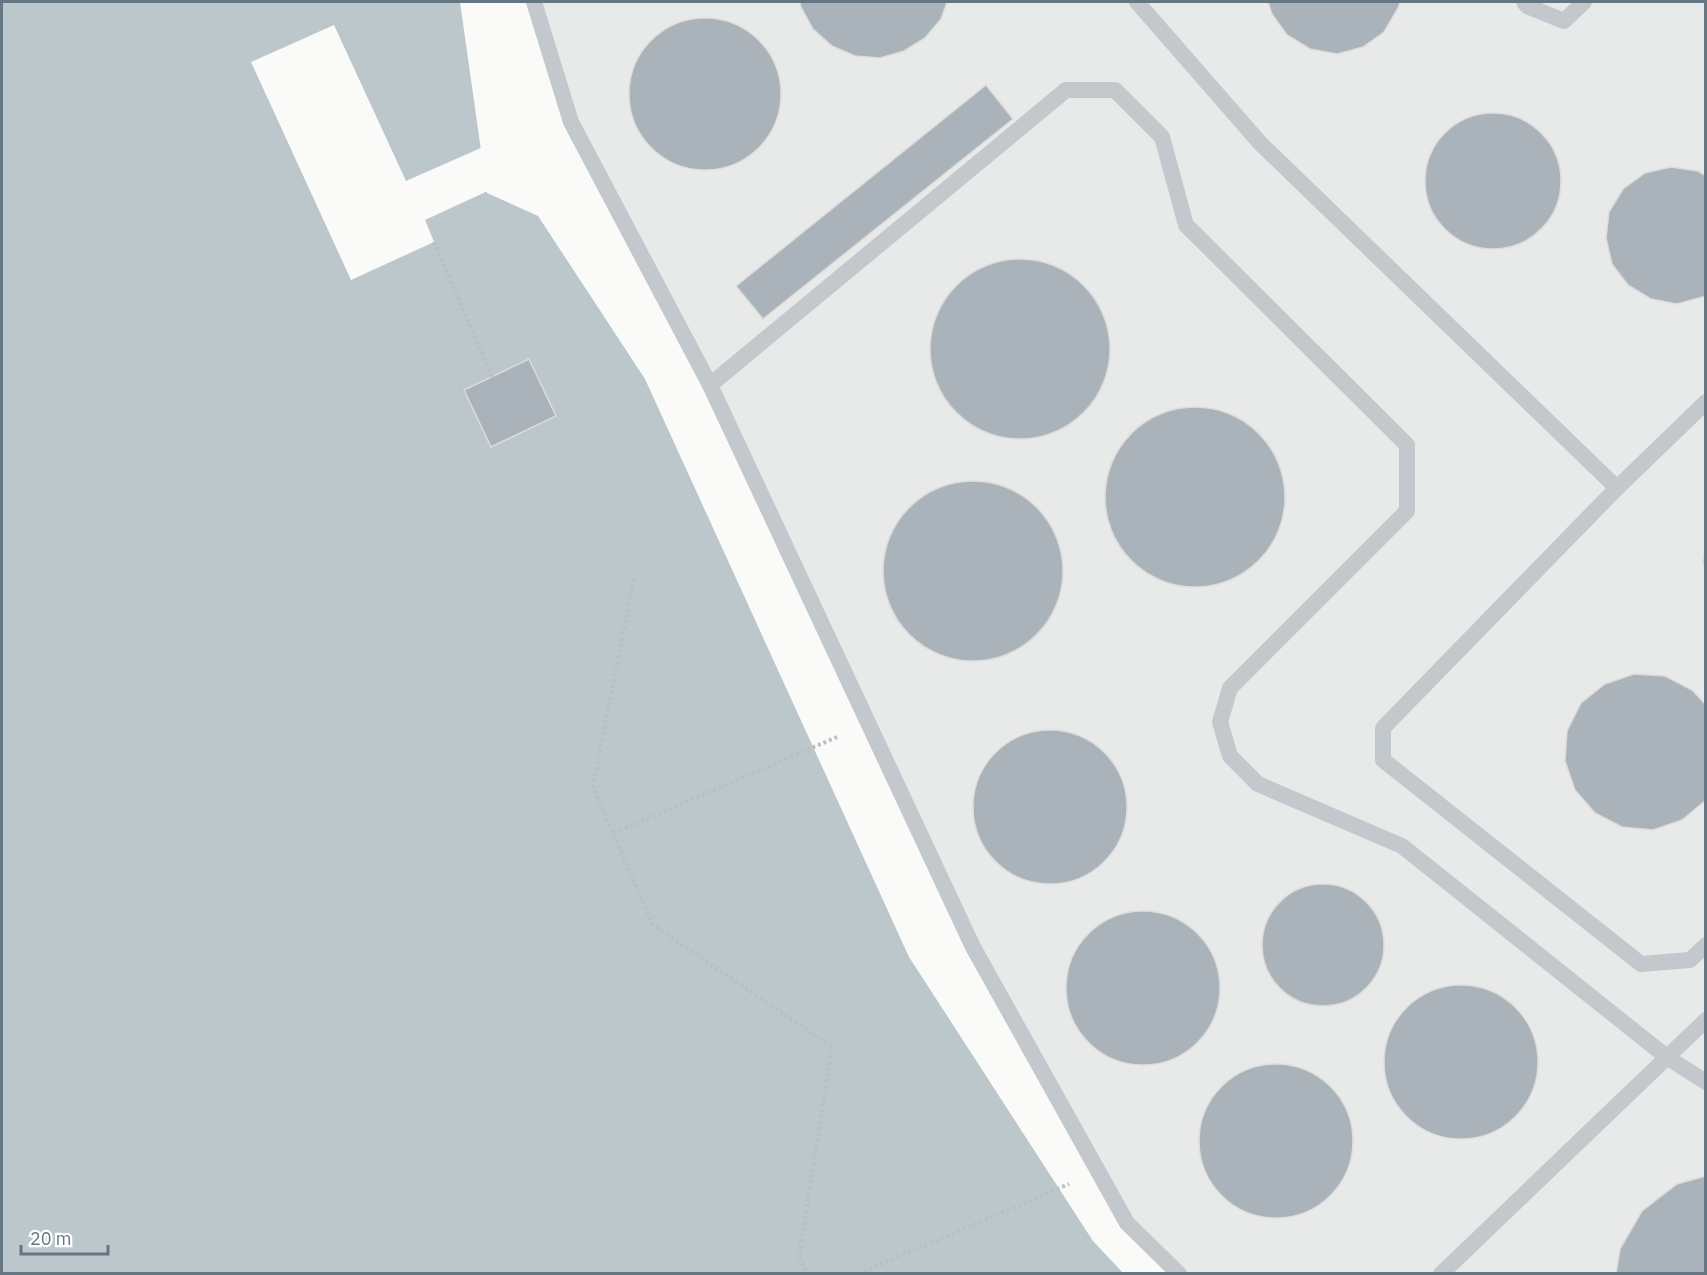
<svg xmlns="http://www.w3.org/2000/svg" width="1707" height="1275" viewBox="0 0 1707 1275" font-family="'IBM Plex Sans',sans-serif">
  <rect width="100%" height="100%" fill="#fafaf8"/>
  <path fill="#e8e9e9" d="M 534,2 L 1705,2 L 1705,1273 L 1179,1273 L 1127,1223 L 973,947 L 710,385 L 571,122 Z"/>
  <path fill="#bbc7cb" d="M 2,2 L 460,2 L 487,193 L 538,216 L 645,379 L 909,957 L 1093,1241 L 1123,1273 L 2,1274 Z"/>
  <path fill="#fafaf8" d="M 334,25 L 406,181 L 483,147 L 490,190 L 425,220 L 434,242 L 351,280 L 251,62 Z"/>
  <g fill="#aab3b9" stroke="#dcdcda" stroke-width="1.5">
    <path d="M 800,2 L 947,2 L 941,19 L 925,38 L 904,51 L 880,58 L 855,56 L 832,46 L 813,29 L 801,7 Z"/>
    <path d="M 1268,2 L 1400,2 L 1398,8 L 1384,32 L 1363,47 L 1337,54 L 1310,49 L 1287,35 L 1272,14 Z"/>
    <circle cx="705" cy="94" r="76"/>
    <path d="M 986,85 L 1013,119 L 763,319 L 736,286 Z"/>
    <circle cx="1493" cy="181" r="68"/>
    <path d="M 1671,167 L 1698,171 L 1706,176 L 1706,296 L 1677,304 L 1651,299 L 1628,285 L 1612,264 L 1606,238 L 1609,212 L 1623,189 L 1645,173 Z"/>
    <circle cx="1020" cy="349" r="90"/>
    <path d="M 529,359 L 556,416 L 491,447 L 464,390 Z"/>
    <circle cx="1195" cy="497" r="90"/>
    <circle cx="973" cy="571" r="90"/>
    <path d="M 1706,543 L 1706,573 L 1703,562 Z"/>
    <path d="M 1634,674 L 1665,676 L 1692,690 L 1706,705 L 1706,800 L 1682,820 L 1653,830 L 1622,827 L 1595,813 L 1575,790 L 1565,761 L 1567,731 L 1581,703 L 1605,684 Z"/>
    <circle cx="1050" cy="807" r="77"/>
    <circle cx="1323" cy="945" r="61"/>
    <circle cx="1143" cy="988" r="77"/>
    <circle cx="1461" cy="1062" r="77"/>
    <circle cx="1276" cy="1141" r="77"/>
    <path d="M 1706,1176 L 1706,1274 L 1616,1274 L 1620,1249 L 1642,1211 L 1677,1184 Z"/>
  </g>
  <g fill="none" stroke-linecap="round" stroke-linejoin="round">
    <g stroke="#bbbfc2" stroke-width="4" stroke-dasharray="3 3" stroke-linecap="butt">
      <path d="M 434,242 L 492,377"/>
      <path d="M 634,579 L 593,787 L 653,925 L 832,1047 L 799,1257 L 808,1274"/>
      <path d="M 614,833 L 837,737"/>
      <path d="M 858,1274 L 1069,1184"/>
    </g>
    <g stroke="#c3c8cc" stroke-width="16">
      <path d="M 534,2 L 571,122 L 710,385 L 973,947 L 1127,1223 L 1179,1274"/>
      <path d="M 1137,2 L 1260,143 L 1617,488"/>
      <path d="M 1524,2 L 1527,6 L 1564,21 L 1584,2"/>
      <path d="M 710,385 L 1066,90 L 1115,90 L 1162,137 L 1186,225 L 1407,445 L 1407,511 L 1230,688 L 1220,722 L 1230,756 L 1258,784 L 1402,846 L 1668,1058 L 1706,1082"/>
      <path d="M 1706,402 L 1617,488 L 1383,728 L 1383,760 L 1641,964 L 1690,960 L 1706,945"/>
      <path d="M 1441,1274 L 1706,1020"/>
    </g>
  </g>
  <rect width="1707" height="1275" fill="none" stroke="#657683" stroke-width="6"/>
  <path d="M21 1245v9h87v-9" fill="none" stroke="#657683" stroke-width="3"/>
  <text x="30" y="1245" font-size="18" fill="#657683" stroke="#ffffff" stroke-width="4.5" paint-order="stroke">20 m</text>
</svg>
